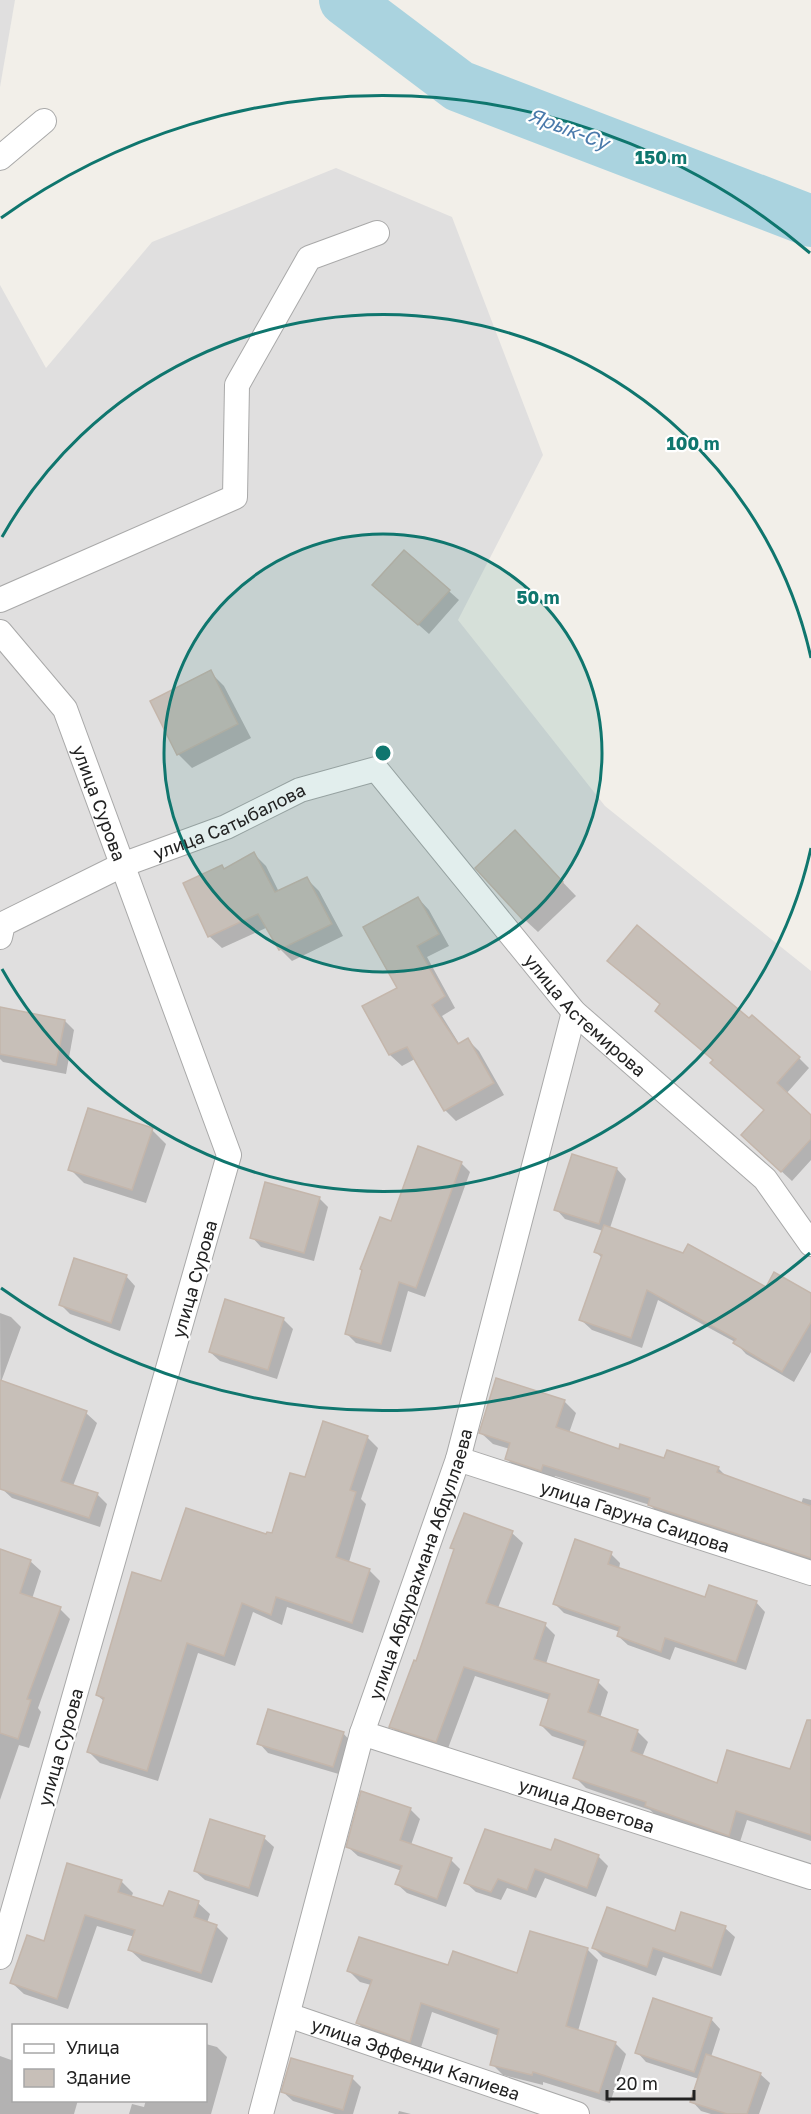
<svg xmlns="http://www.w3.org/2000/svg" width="811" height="2114" viewBox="0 0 811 2114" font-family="'Golos Text',sans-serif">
  <rect width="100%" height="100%" fill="#f2efe9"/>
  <g fill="#e0dfdf" fill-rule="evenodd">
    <path d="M 0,0 L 15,0 L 0,87 Z"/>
    <path d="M 336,168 L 452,217 L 543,455 L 458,620 L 605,806 L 811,971 L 811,2114 L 0,2114 L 0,285 L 46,368 L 152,242 ZM 14,2026 L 206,2026 L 206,2100 L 14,2100 Z"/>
  </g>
  <g fill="#0003">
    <path d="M 405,552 L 459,600 L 429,634 L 384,594 Z"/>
    <path d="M 210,672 L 224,686 L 251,738 L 192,768 L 178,754 Z"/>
    <path d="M 528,846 L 576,896 L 538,932 L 524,919 Z"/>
    <path d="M 254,854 L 266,866 L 279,892 L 307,879 L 319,891 L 343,936 L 292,961 L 280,949 L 268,927 L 222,948 L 209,936 L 225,870 Z"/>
    <path d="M 418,898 L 429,910 L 449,946 L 427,957 L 455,1008 L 442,1016 L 460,1045 L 468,1040 L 479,1051 L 504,1095 L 456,1121 L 445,1110 L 415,1059 L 402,1066 L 390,1055 L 364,1007 L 399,989 Z"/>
    <path d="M 619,971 L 750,1020 L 799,1058 L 809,1068 L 786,1094 L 811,1117 L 811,1160 L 792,1181 L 753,1145 L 765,1111 L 712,1063 L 714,1061 L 661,1005 Z"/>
    <path d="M 0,1017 L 65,1021 L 74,1030 L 66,1074 L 3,1062 L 0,1059 Z"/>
    <path d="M 152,1130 L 166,1144 L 146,1203 L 84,1183 L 70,1169 Z"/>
    <path d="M 573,1155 L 617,1169 L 626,1179 L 610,1228 L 766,1289 L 811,1295 L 811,1352 L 794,1382 L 746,1354 L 735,1342 L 658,1300 L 642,1348 L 592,1330 L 580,1319 L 602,1258 L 596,1252 L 603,1231 L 565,1219 L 556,1209 Z"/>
    <path d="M 461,1163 L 470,1172 L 425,1297 L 408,1291 L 391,1352 L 356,1343 L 346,1333 L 392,1223 Z"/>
    <path d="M 319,1198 L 328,1207 L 314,1261 L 261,1247 L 252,1237 Z"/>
    <path d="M 126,1276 L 135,1286 L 120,1331 L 70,1314 L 61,1305 Z"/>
    <path d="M 0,1313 L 11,1317 L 21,1327 L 1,1382 L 86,1413 L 97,1423 L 73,1486 L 97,1494 L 107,1504 L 100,1527 L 12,1498 L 1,1488 Z"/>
    <path d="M 283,1319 L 293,1329 L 277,1379 L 220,1361 L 210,1352 Z"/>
    <path d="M 564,1401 L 576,1413 L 569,1433 L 620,1451 L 718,1468 L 727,1477 L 801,1504 L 803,1498 L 811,1500 L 811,1565 L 661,1516 L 650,1505 L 555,1476 L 553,1482 L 518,1470 L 507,1459 L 510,1449 L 493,1444 L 481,1433 Z"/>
    <path d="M 367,1437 L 378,1448 L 361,1499 L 366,1504 L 349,1562 L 369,1570 L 380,1581 L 363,1633 L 287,1607 L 282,1625 L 253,1612 L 235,1666 L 198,1653 L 158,1781 L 100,1763 L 89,1752 L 105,1702 L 97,1695 L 162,1583 L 267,1536 L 273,1535 L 306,1479 Z"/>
    <path d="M 512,1533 L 523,1543 L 498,1608 L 545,1625 L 555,1635 L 546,1664 L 598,1682 L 608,1692 L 600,1718 L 637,1731 L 648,1742 L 642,1757 L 718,1785 L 811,1765 L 811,1841 L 747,1820 L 739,1845 L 657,1816 L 650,1810 L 586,1788 L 575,1777 L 585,1747 L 552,1736 L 541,1725 L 550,1700 L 475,1676 L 447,1751 L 402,1737 L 391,1726 L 417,1663 L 455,1550 L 452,1547 Z"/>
    <path d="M 0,1551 L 30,1561 L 41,1571 L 32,1599 L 60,1609 L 70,1619 L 38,1708 L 41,1712 L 29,1748 L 19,1745 L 0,1800 Z"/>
    <path d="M 611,1554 L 620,1563 L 619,1569 L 706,1599 L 756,1602 L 765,1612 L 746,1670 L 675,1647 L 670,1660 L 628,1645 L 618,1636 L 620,1632 L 564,1613 L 555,1604 Z"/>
    <path d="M 343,1733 L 352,1743 L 342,1775 L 268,1753 L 259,1743 Z"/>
    <path d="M 410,1809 L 420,1819 L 411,1845 L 451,1860 L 460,1869 L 446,1907 L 407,1893 L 397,1884 L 402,1871 L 358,1856 L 348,1847 Z"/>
    <path d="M 264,1838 L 274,1847 L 258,1897 L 205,1880 L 195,1871 Z"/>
    <path d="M 552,1852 L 598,1856 L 608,1866 L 596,1897 L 545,1878 L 536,1898 L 507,1888 L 501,1900 L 476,1892 L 466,1883 Z"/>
    <path d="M 121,1881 L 133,1893 L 131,1898 L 164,1908 L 198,1903 L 210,1914 L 207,1923 L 216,1926 L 228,1938 L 212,1983 L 142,1961 L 130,1950 L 135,1937 L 97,1926 L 68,2009 L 24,1994 L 12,1983 L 45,1943 Z"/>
    <path d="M 725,1928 L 735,1937 L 721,1976 L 663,1957 L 656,1976 L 603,1957 L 594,1948 Z"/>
    <path d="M 531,1933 L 588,1950 L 598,1960 L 578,2031 L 615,2043 L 626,2054 L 610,2103 L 543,2082 L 543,2085 L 503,2075 L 492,2064 L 499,2036 L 432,2012 L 420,2051 L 368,2034 L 358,2023 L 371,1985 L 360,1982 L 349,1971 L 449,1967 L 518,1975 Z"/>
    <path d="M 711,2019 L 720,2029 L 711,2057 L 760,2074 L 770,2083 L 759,2114 L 711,2114 L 701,2111 L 692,2101 L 699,2079 L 646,2062 L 637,2052 Z"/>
    <path d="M 206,2044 L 217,2047 L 227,2057 L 211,2114 L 129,2114 L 132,2104 L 144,2107 L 146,2100 L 206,2100 Z"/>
    <path d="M 0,2056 L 14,2061 L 14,2100 L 78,2100 L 74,2114 L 0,2114 Z"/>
    <path d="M 352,2078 L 361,2087 L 353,2114 L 335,2114 L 293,2101 L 283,2092 Z"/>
    <path d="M 399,2111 L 411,2114 L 398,2114 Z"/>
  </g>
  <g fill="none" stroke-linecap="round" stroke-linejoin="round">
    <path stroke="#aad3df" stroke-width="52" d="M 345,0 L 459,86 L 811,221"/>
  </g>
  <g fill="#c7bfb8" stroke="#c4b6ab" stroke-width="1.5">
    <path d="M 404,550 L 450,590 L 418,625 L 372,585 Z"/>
    <path d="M 211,670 L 238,724 L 177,755 L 150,701 Z"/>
    <path d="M 515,830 L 563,882 L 523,920 L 475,868 Z"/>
    <path d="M 254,852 L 275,892 L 307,877 L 332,924 L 279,950 L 258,914 L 208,937 L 183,883 L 222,865 L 224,869 Z"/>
    <path d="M 418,897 L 439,934 L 417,946 L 445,996 L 432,1005 L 458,1044 L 468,1038 L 494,1083 L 444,1111 L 407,1047 L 389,1055 L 362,1006 L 397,988 L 363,927 Z"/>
    <path d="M 637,925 L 749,1018 L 752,1015 L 800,1057 L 777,1083 L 811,1115 L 811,1139 L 781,1172 L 741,1135 L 764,1110 L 710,1063 L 713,1060 L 655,1011 L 660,1004 L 607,961 Z"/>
    <path d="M 0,1007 L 65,1020 L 56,1065 L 0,1054 Z"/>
    <path d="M 88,1108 L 153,1128 L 132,1190 L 68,1170 Z"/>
    <path d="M 418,1146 L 462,1162 L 416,1288 L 399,1282 L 381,1344 L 345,1334 L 362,1270 L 360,1269 L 380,1217 L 391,1221 Z"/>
    <path d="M 572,1154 L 617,1168 L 599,1224 L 554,1210 Z"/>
    <path d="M 265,1182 L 320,1197 L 304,1253 L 250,1238 Z"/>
    <path d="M 604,1225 L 683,1253 L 688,1244 L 766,1287 L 774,1272 L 811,1293 L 811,1322 L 782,1372 L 733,1343 L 736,1339 L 647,1290 L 631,1338 L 579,1320 L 602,1255 L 594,1252 Z"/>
    <path d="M 74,1258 L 127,1275 L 111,1323 L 59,1305 Z"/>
    <path d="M 225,1299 L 284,1318 L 268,1370 L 209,1352 Z"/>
    <path d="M 496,1378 L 565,1400 L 556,1427 L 619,1449 L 620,1444 L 664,1458 L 667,1450 L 719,1467 L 717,1472 L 811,1506 L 811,1558 L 648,1505 L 650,1498 L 543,1465 L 541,1471 L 505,1459 L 510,1443 L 479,1433 Z"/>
    <path d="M 0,1380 L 87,1411 L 61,1481 L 98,1493 L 89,1518 L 0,1489 Z"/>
    <path d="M 323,1421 L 368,1436 L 350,1490 L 356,1492 L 336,1557 L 370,1569 L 352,1623 L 276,1597 L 271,1615 L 242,1603 L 224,1656 L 187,1643 L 147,1771 L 87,1752 L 104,1698 L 96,1695 L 132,1572 L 161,1581 L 186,1508 L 266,1534 L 267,1532 L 272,1533 L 290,1473 L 305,1477 Z"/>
    <path d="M 464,1513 L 513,1531 L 486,1603 L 546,1623 L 534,1659 L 599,1680 L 588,1712 L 638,1730 L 631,1751 L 717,1783 L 727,1750 L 790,1769 L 807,1720 L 811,1720 L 811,1835 L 736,1811 L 729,1836 L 645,1806 L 646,1802 L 573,1778 L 586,1741 L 540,1725 L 550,1694 L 464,1667 L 436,1742 L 389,1727 L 414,1660 L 416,1661 L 454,1549 L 450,1548 Z"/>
    <path d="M 575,1539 L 612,1552 L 608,1564 L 705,1597 L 709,1585 L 757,1601 L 736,1662 L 665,1638 L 661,1652 L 617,1636 L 620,1627 L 553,1604 Z"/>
    <path d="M 0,1549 L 31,1560 L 20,1593 L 61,1607 L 27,1699 L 31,1700 L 18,1739 L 0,1733 Z"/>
    <path d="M 268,1709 L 344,1732 L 333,1767 L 257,1744 Z"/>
    <path d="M 361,1791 L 411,1808 L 400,1840 L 452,1858 L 437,1899 L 395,1884 L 402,1866 L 346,1847 Z"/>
    <path d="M 210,1819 L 265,1836 L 249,1888 L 194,1871 Z"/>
    <path d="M 485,1829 L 551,1850 L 555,1839 L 599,1855 L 587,1888 L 535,1869 L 527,1890 L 498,1879 L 491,1892 L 464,1883 Z"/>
    <path d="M 67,1863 L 122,1880 L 118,1892 L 163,1906 L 169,1891 L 199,1901 L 194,1917 L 217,1925 L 201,1973 L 128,1950 L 135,1930 L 85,1915 L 57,1999 L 10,1983 L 27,1935 L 44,1941 Z"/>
    <path d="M 607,1907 L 675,1931 L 681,1912 L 726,1926 L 712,1968 L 653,1948 L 647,1967 L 592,1948 Z"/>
    <path d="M 530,1931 L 588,1948 L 566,2026 L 616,2042 L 599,2093 L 533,2072 L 532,2075 L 490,2065 L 499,2029 L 421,2003 L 410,2042 L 356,2023 L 372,1980 L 347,1971 L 359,1937 L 448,1965 L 453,1951 L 517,1973 Z"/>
    <path d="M 653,1998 L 712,2018 L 694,2072 L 635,2053 Z"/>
    <path d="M 706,2054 L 761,2073 L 747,2114 L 727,2114 L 690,2102 Z"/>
    <path d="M 291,2058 L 353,2076 L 343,2110 L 281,2092 Z"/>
  </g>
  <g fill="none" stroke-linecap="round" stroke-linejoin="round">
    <g stroke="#a9a9a9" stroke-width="26">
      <g id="minor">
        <path d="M 0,158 L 44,121"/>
        <path d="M 0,600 L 235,497 L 237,385 L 309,258 L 377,233"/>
        <path id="s1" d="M 0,632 L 65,709 L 229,1155 L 0,1957"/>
        <path id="s2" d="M 0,937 L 3,924 L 122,865 L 226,827 L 300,790 L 376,769 L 574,1012 L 765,1179 L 811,1244"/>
        <path id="s3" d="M 458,1459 L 811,1573"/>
        <path id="s4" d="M 362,1733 L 811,1877"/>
        <path id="s5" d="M 288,2015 L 577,2114"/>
        <path id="s6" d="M 261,2114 L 362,1733 L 458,1459 L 574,1012"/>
      </g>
    </g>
    <use href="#minor" stroke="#fff" stroke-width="24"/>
  </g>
  <circle cx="383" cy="753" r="219" fill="#0f766e" fill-opacity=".12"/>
  <g fill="none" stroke="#0f766e" stroke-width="3">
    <circle cx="383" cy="753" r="219"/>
    <path d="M811 848A438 438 0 0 1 2 969M2 537A438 438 0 0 1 811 658"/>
    <path d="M810 1253A657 657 0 0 1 1 1288M1 218A657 657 0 0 1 810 253"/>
  </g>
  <g text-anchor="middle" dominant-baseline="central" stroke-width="4.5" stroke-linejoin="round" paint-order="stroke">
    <g font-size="18" fill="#222" stroke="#fff">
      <text stroke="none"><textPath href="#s1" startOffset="201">улица Сурова</textPath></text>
      <text stroke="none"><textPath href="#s2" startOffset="262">улица Сатыбалова</textPath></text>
      <text stroke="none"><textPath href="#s2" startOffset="742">улица Астемирова</textPath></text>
      <text transform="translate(194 1279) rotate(-74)">улица Сурова</text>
      <text stroke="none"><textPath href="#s3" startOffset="186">улица Гаруна Саидова</textPath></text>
      <text stroke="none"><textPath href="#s6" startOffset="573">улица Абдурахмана Абдуллаева</textPath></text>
      <text transform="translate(60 1747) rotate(-74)">улица Сурова</text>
      <text stroke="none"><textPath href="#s4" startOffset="236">улица Доветова</textPath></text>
      <text stroke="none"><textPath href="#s5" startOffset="135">улица Эффенди Капиева</textPath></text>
    </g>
    <g font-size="20" font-style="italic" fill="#4a7aab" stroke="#fff">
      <text transform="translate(569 128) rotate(21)">Ярык-Су</text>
    </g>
  </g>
  <circle cx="383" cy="753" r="9" fill="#0f766e" stroke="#fff" stroke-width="3"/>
  <g font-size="18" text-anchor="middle" font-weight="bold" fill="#0f766e" stroke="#fff" stroke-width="4.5" stroke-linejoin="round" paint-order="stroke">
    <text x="661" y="164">150 m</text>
    <text x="693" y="450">100 m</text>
    <text x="538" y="604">50 m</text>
  </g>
  <rect x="12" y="2024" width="195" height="78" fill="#ffffff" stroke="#a7a7a7" stroke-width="1.5"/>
  <rect x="24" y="2044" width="30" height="9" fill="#ffffff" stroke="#a7a7a7" stroke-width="1.5"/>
  <text x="66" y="2054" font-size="18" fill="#222222">Улица</text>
  <rect x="24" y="2069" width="30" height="18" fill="#c7bfb8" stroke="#a7a7a7" stroke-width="1.5"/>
  <text x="66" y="2084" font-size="18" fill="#222222">Здание</text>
  <path d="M607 2090v9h87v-9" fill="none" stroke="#222222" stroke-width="3"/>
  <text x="616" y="2090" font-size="18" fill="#222222" stroke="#ffffff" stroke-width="4.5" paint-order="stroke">20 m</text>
</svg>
